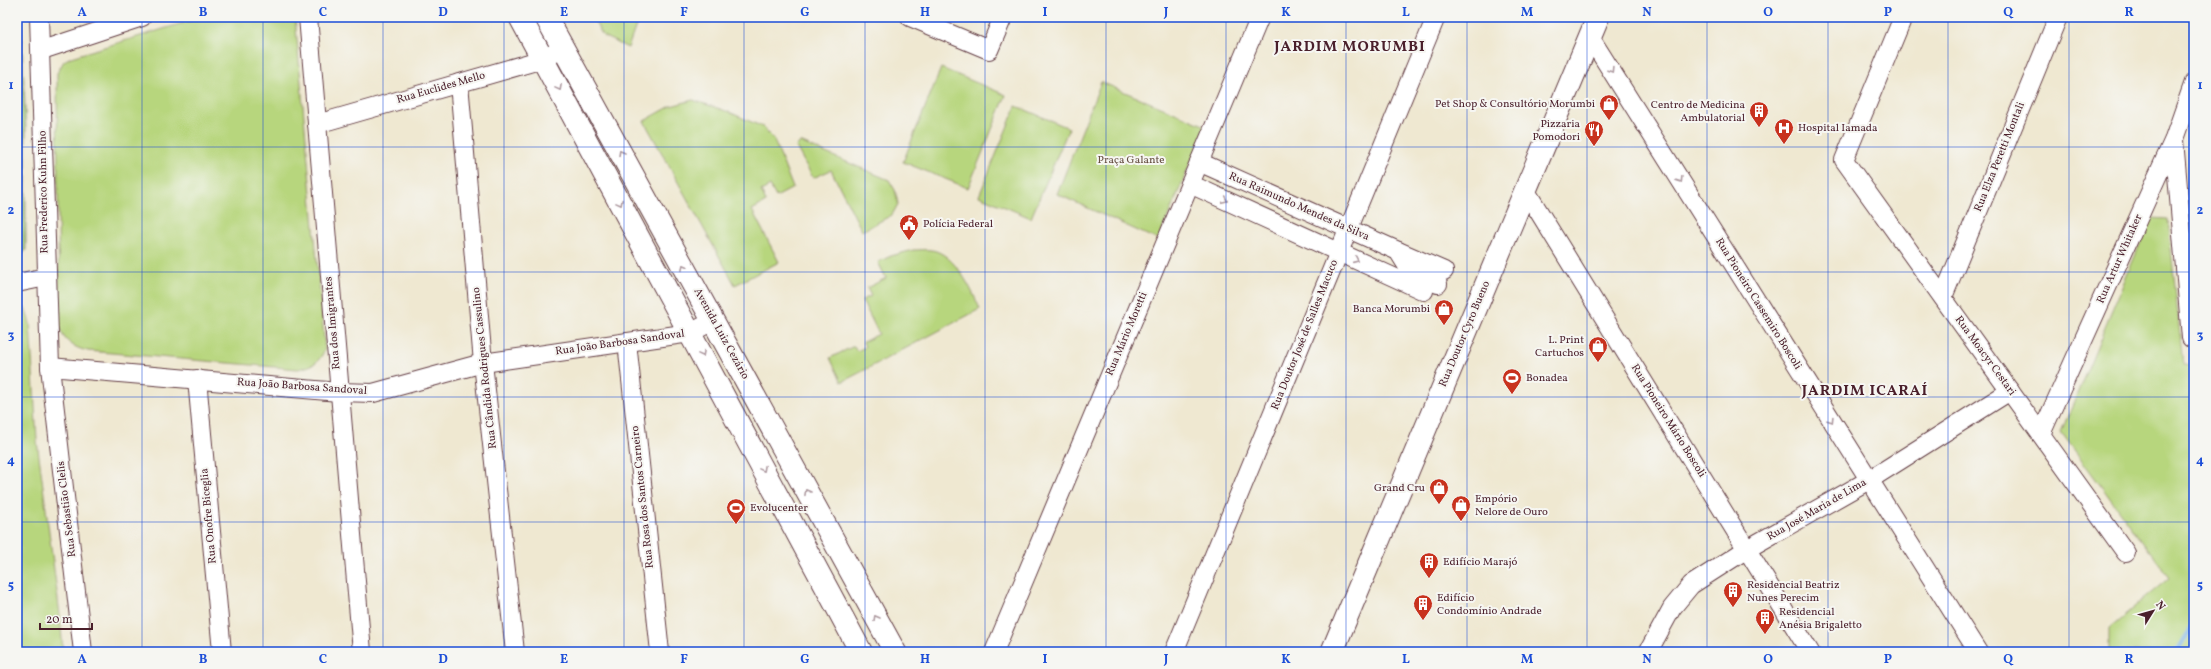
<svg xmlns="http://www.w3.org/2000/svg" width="2211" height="669" viewBox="0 0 2211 669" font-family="Vollkorn,serif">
  <rect width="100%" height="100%" fill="#f6f6f2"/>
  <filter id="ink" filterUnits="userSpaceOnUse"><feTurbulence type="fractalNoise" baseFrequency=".025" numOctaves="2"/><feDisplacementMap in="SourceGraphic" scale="8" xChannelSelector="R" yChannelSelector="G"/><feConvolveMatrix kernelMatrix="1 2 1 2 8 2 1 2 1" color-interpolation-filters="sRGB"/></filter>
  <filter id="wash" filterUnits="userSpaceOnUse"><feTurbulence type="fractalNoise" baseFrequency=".012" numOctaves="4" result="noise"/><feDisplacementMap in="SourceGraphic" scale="16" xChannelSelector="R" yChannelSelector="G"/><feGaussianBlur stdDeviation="0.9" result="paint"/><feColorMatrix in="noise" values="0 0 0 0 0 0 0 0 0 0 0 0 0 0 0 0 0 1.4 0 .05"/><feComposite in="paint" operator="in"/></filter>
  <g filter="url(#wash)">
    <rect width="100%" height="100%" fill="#efe8d1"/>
    <g fill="#b7d67d" stroke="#807a54">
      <path d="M 203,17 L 295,17 L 325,349 C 319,363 313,366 298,369 L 88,351 C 73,348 62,340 59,325 L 57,73 L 64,61 L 71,57 Z"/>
      <path d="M 592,17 L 639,17 L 628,48 L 603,36 Z"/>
      <path d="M 941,68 L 1006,95 L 968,188 L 903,162 Z"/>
      <path d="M 1101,82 L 1206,126 L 1158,240 L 1057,194 Z"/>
      <path d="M 693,100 L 729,112 L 763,127 L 774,140 L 793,188 L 776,197 L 770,186 L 761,191 L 766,202 L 752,210 L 779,262 L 735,285 L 644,121 L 671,106 Z"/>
      <path d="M 1016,106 L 1069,128 L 1031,218 L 979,196 Z"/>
      <path d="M 800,142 L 889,180 L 895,190 L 898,204 L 892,215 L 862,231 L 831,170 L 813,178 L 796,147 Z"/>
      <path d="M 2151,218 L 2168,219 L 2183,365 L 2194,366 L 2194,652 L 2109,652 L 2109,628 L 2169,578 L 2061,432 Z"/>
      <path d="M 913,250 C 919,250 926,249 932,250 C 955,254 972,290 980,309 L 842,382 L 830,358 L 854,346 L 857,351 L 865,347 L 863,342 L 879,334 L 862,300 L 871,296 L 867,288 L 886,278 L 878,262 L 891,256 Z"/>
      <path d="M 17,302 L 25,308 L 30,323 L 37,441 L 60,615 L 63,652 L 17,652 Z"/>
    </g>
    <path fill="#91b76c" stroke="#6e6b4c" d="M 17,17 L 21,17 L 26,129 L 26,250 L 17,261 Z"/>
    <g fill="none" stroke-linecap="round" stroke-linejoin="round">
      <path stroke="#70ade2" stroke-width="5" d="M 2176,652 L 2194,622"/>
    </g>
  </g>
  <g filter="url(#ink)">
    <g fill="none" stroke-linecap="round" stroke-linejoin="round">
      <g stroke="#633d44" stroke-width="20">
        <g id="street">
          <path d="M 39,17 L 50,367 L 83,652"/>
          <path d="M 308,17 L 362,652"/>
          <path d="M 910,17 L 989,50 L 1003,17"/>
          <path d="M 1903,17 L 1844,160 L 2126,553"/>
          <path d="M 1590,37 L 1978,652"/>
          <path d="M 42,50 L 142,17"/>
          <path d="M 459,83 L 483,363 L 515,652"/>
          <path d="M 317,124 L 543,59 L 564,48"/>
          <path d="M 2174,140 L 2191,338"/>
          <path d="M 1199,162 L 1398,251 L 1411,272 L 1438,284"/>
          <path d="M 1190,184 L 1424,291"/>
          <path d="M 1526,191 L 1810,652"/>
          <path d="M 1398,251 L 1444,271"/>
          <path d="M 17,283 L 46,277"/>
          <path d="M 1943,297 L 2058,17"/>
          <path d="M 627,342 L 660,652"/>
          <path d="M 50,367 L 339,392 L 373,393 L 483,363 L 690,333 L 713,321"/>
          <path d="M 197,379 L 222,652"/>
          <path d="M 2041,434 L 2174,139 L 2194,82"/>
          <path d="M 994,652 L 1260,17"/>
          <path d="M 1174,652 L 1436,17"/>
          <path d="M 1648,652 L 1672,608 L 1691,585 L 1747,549 L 1869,480 L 2010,391"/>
        </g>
      </g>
      <g stroke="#633d44" stroke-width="24">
        <g id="secondary">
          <path d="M 520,17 L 861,652"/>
          <path d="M 546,17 L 895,652"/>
          <path d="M 1332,652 L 1598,17"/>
        </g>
      </g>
      <use href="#street" stroke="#fff" stroke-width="18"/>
      <use href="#secondary" stroke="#fff" stroke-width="22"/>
    </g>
    <defs><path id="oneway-chevron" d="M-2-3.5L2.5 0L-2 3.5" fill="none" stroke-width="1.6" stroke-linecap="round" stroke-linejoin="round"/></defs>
    <g stroke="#ae9aa0">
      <use href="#oneway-chevron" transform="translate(1611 70) rotate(58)"/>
      <use href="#oneway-chevron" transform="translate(559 88) rotate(62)"/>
      <use href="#oneway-chevron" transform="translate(621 153) rotate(-119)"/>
      <use href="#oneway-chevron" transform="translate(1680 180) rotate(58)"/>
      <use href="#oneway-chevron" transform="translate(1225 200) rotate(25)"/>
      <use href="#oneway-chevron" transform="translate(620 203) rotate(62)"/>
      <use href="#oneway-chevron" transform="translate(1356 260) rotate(24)"/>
      <use href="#oneway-chevron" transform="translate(684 267) rotate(-119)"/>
      <use href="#oneway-chevron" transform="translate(702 354) rotate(62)"/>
      <use href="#oneway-chevron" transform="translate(1831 420) rotate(58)"/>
      <use href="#oneway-chevron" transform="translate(763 469) rotate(62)"/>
      <use href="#oneway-chevron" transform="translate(807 492) rotate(-119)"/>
      <use href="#oneway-chevron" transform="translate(876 618) rotate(-119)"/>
    </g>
  </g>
  <path fill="none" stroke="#1d4ed8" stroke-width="1" stroke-opacity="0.55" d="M 142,17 L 142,652M 263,17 L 263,652M 383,17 L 383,652M 504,17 L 504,652M 624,17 L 624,652M 744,17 L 744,652M 865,17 L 865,652M 985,17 L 985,652M 1106,17 L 1106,652M 1226,17 L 1226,652M 1346,17 L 1346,652M 1467,17 L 1467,652M 1587,17 L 1587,652M 1707,17 L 1707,652M 1828,17 L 1828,652M 1948,17 L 1948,652M 2069,17 L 2069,652M 17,147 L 2194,147M 17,272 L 2194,272M 17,397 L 2194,397M 17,522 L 2194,522"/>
  <defs>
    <g id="shop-pin" transform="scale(1)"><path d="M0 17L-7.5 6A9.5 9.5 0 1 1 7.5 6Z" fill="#c8321e" stroke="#f6f6f2"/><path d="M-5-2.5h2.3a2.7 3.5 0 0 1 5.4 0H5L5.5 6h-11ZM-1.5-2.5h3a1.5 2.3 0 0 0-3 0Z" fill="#fff"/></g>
    <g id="building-pin" transform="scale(1)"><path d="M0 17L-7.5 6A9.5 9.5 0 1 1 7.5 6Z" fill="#c8321e" stroke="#f6f6f2"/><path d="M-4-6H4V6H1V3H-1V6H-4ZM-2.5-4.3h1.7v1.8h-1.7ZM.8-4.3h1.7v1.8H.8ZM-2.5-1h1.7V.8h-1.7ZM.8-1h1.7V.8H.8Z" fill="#fff"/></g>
    <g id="hospital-pin" transform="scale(1)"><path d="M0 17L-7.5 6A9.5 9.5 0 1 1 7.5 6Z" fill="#c8321e" stroke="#f6f6f2"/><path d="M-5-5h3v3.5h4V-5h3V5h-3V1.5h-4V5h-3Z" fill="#fff"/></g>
    <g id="restaurant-pin" transform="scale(1)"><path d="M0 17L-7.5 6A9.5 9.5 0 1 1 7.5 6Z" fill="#c8321e" stroke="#f6f6f2"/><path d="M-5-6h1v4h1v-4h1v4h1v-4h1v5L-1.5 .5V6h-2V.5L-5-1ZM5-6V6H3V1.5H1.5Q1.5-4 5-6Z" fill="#fff"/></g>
    <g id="civic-pin" transform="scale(1)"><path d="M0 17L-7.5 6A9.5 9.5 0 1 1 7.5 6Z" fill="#c8321e" stroke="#f6f6f2"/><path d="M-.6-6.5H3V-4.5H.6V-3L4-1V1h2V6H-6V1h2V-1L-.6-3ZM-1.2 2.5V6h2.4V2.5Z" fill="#fff"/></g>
    <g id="stadium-pin" transform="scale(1)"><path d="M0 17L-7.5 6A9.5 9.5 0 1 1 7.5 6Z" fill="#c8321e" stroke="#f6f6f2"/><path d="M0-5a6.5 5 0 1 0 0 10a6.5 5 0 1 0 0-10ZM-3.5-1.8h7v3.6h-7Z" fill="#fff"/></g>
  </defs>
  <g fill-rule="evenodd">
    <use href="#shop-pin" x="1609" y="104"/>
    <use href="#building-pin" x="1759" y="111"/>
    <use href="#hospital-pin" x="1784" y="128"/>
    <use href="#restaurant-pin" x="1594" y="130"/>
    <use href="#civic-pin" x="909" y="224"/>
    <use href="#shop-pin" x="1444" y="309"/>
    <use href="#shop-pin" x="1598" y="346"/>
    <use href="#stadium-pin" x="1512" y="378"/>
    <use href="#shop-pin" x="1439" y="488"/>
    <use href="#shop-pin" x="1461" y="505"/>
    <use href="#stadium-pin" x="736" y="508"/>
    <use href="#building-pin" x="1429" y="562"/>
    <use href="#building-pin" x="1733" y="591"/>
    <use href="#building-pin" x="1423" y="604"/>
    <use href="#building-pin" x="1765" y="618"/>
  </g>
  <g text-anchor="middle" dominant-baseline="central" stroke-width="4" stroke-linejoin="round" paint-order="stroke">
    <g font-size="11" fill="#4a1f2b" stroke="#f6f6f2">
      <text transform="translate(441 88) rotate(-16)">Rua Euclides Mello</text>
      <text transform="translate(2000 157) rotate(-68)">Rua Elza Peretti Montali</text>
      <text transform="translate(44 192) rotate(-91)">Rua Frederico Kuhn Filho</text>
      <text transform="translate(1299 207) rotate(24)">Rua Raimundo Mendes da Silva</text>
      <text transform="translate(2120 259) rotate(-66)">Rua Artur Whitaker</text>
      <text transform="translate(1758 304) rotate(58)">Rua Pioneiro Cassemiro Boscoli</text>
      <text transform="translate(333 323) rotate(-95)">Rua dos Imigrantes</text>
      <text transform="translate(721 334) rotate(61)">Avenida Luiz Cezário</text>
      <text transform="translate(1127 334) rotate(-67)">Rua Mário Moretti</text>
      <text transform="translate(1465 334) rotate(-67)">Rua Doutor Cyro Bueno</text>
      <text transform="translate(1305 335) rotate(-68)">Rua Doutor José de Salles Macuco</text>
      <text transform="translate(620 343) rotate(-8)">Rua João Barbosa Sandoval</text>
      <text transform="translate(1985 356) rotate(54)">Rua Moacyr Cestari</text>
      <text transform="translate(485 368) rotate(-96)">Rua Cândida Rodrigues Cassulino</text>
      <text transform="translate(302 387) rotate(4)">Rua João Barbosa Sandoval</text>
      <text transform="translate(1668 421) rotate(58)">Rua Pioneiro Mário Boscoli</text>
      <text transform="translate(643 497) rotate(-96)">Rua Rosa dos Santos Carneiro</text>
      <text transform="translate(67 509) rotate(-97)">Rua Sebastião Clelis</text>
      <text transform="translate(1817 510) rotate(-30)">Rua José Maria de Lima</text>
      <text transform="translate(209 516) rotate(-95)">Rua Onofre Biceglia</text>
    </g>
    <g font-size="11" fill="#4a1f2b" stroke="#f6f6f2" text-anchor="start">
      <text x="1595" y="104" text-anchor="end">Pet Shop &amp; Consultório Morumbi</text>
      <text x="1745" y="105" text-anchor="end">Centro de Medicina<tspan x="1745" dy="13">Ambulatorial</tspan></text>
      <text x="1580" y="124" text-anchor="end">Pizzaria<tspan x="1580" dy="13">Pomodori</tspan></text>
      <text x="1798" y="128">Hospital Iamada</text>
      <text x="923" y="224">Polícia Federal</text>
      <text x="1430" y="309" text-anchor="end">Banca Morumbi</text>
      <text x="1584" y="340" text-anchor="end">L. Print<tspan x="1584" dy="13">Cartuchos</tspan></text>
      <text x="1526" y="378">Bonadea</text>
      <text x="1425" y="488" text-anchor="end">Grand Cru</text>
      <text x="1475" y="499">Empório<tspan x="1475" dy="13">Nelore de Ouro</tspan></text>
      <text x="750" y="508">Evolucenter</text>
      <text x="1443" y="562">Edifício Marajó</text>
      <text x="1747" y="585">Residencial Beatriz<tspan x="1747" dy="13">Nunes Perecim</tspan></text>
      <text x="1437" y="598">Edifício<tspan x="1437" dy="13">Condomínio Andrade</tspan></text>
      <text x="1779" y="612">Residencial<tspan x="1779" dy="13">Anésia Brigaletto</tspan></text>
    </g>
    <g font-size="11" fill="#654d40" stroke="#f6f6f2">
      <text x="1131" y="160">Praça Galante</text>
    </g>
    <g font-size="15" font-weight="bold" letter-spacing="1" fill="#4a1f2b" stroke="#f6f6f2">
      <text x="1350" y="47">JARDIM MORUMBI</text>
      <text x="1865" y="391">JARDIM ICARAÍ</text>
    </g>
  </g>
  <rect width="2211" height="669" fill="none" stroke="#f6f6f2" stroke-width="44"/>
  <g transform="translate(2153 611) rotate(53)" stroke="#f6f6f2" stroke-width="3" paint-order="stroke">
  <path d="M0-3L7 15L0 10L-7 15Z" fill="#4a1f2b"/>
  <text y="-6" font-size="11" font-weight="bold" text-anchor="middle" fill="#4a1f2b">N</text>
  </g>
  <path d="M40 623v6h52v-6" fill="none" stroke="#4a1f2b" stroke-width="2"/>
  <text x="46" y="623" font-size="12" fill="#4a1f2b" stroke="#f6f6f2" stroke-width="3" paint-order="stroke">20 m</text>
  <rect x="22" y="22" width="2167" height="625" fill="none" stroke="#1d4ed8" stroke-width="1.5"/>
  <g font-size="13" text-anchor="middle" font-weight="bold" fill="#1d4ed8">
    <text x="82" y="16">A</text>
    <text x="203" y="16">B</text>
    <text x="323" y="16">C</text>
    <text x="443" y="16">D</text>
    <text x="564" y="16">E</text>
    <text x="684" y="16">F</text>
    <text x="805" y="16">G</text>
    <text x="925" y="16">H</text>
    <text x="1045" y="16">I</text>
    <text x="1166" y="16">J</text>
    <text x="1286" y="16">K</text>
    <text x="1406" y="16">L</text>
    <text x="1527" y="16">M</text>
    <text x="1647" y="16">N</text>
    <text x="1768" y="16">O</text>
    <text x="1888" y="16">P</text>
    <text x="2008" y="16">Q</text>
    <text x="2129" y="16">R</text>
    <text x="11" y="89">1</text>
    <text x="2200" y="89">1</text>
    <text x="11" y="214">2</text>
    <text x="2200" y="214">2</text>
    <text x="11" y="339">3</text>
    <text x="2200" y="339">3</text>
    <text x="11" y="464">4</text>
    <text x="2200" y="464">4</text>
    <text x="11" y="589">5</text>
    <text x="2200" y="589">5</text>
    <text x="82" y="663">A</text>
    <text x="203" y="663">B</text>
    <text x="323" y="663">C</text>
    <text x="443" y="663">D</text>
    <text x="564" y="663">E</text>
    <text x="684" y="663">F</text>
    <text x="805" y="663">G</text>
    <text x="925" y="663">H</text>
    <text x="1045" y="663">I</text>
    <text x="1166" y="663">J</text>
    <text x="1286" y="663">K</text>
    <text x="1406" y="663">L</text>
    <text x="1527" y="663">M</text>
    <text x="1647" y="663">N</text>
    <text x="1768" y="663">O</text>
    <text x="1888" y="663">P</text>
    <text x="2008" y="663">Q</text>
    <text x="2129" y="663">R</text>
  </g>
</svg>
